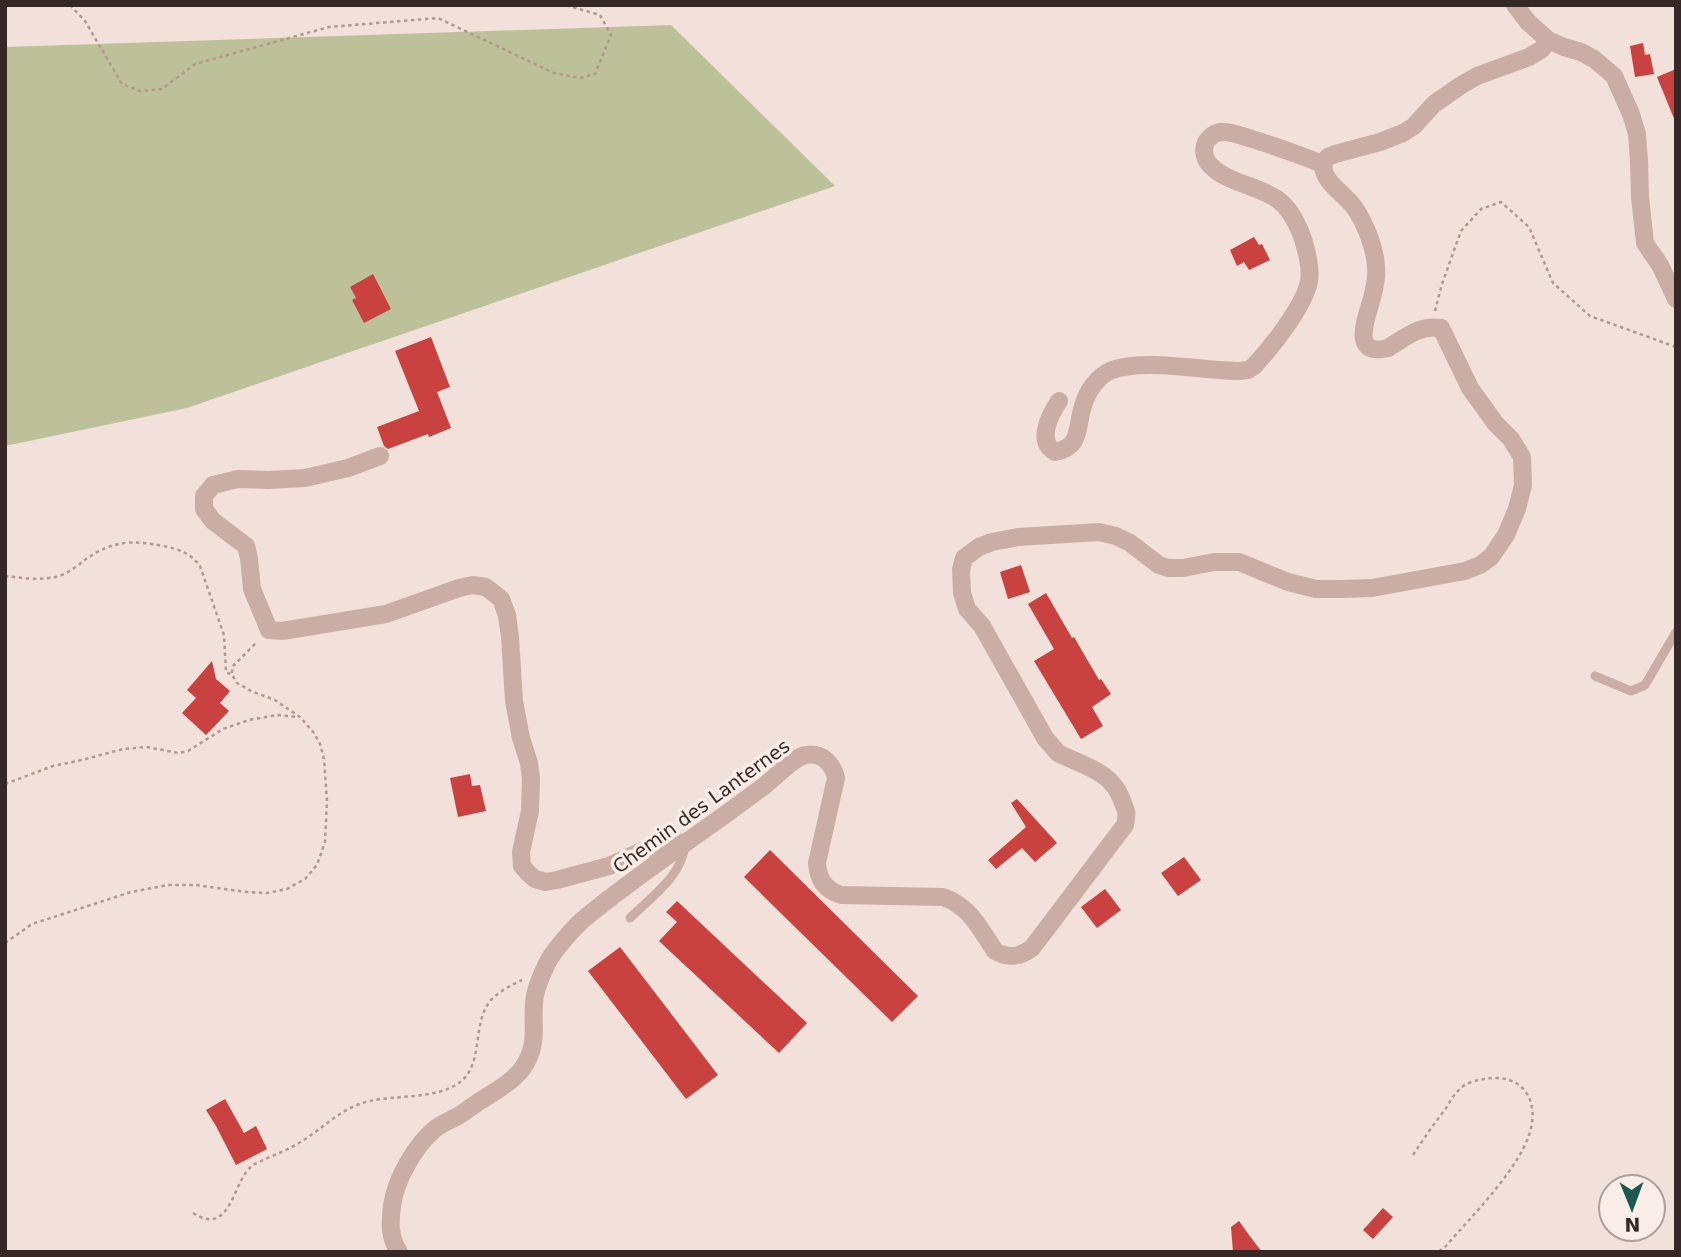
<svg xmlns="http://www.w3.org/2000/svg" width="1681" height="1257" viewBox="0 0 1681 1257" font-family="'DejaVu Sans',sans-serif">
  <rect width="100%" height="100%" fill="#f2e1da"/>
  <path fill="#bdc199" d="M 671,25 L 835,186 L 187,408 L 5,446 L 5,47 Z"/>
  <g fill="#c94240">
    <path d="M 1643,43 L 1645,55 L 1650,54 L 1654,74 L 1635,77 L 1630,46 Z"/>
    <path d="M 1676,69 L 1676,121 L 1675,121 L 1657,77 Z"/>
    <path d="M 1254,237 L 1259,245 L 1262,244 L 1270,260 L 1249,270 L 1244,262 L 1237,266 L 1230,250 Z"/>
    <path d="M 373,274 L 391,309 L 364,323 L 352,300 L 356,298 L 350,287 Z"/>
    <path d="M 431,337 L 450,387 L 437,392 L 451,428 L 429,437 L 428,434 L 388,449 L 384,446 L 377,427 L 419,411 L 395,351 Z"/>
    <path d="M 1021,565 L 1030,592 L 1008,599 L 1000,572 Z"/>
    <path d="M 1046,593 L 1072,638 L 1074,637 L 1099,680 L 1101,679 L 1111,694 L 1092,707 L 1103,726 L 1081,739 L 1034,661 L 1054,649 L 1028,604 Z"/>
    <path d="M 212,661 L 216,679 L 230,691 L 220,703 L 229,711 L 206,735 L 182,713 L 196,698 L 187,690 Z"/>
    <path d="M 470,774 L 472,786 L 480,785 L 486,811 L 458,817 L 450,778 Z"/>
    <path d="M 1017,799 L 1057,843 L 1035,862 L 1022,848 L 996,869 L 988,860 L 1026,827 L 1011,803 Z"/>
    <path d="M 770,850 L 918,996 L 892,1022 L 744,877 Z"/>
    <path d="M 1184,857 L 1201,880 L 1178,896 L 1161,873 Z"/>
    <path d="M 1105,889 L 1121,910 L 1097,928 L 1081,907 Z"/>
    <path d="M 677,901 L 807,1023 L 779,1053 L 659,941 L 677,922 L 666,912 Z"/>
    <path d="M 620,947 L 718,1075 L 686,1099 L 588,971 Z"/>
    <path d="M 225,1099 L 244,1133 L 256,1126 L 267,1149 L 236,1165 L 216,1126 L 206,1110 Z"/>
    <path d="M 1383,1208 L 1393,1217 L 1373,1239 L 1363,1230 Z"/>
    <path d="M 1239,1221 L 1249,1235 L 1262,1252 L 1233,1252 L 1231,1227 Z"/>
  </g>
  <g fill="none" stroke-linecap="round" stroke-linejoin="round">
    <g stroke="#b6978f" stroke-width="2.5" stroke-dasharray="3.5 3.5" stroke-linecap="butt">
      <path d="M 70,5 L 85,21 L 122,84 L 140,91 L 162,89 L 195,64 L 329,27 L 438,18 L 554,73 L 580,78 L 595,74 L 611,35 L 600,15 L 565,5"/>
      <path d="M 1435,311 L 1442,284 L 1461,231 L 1481,209 L 1501,202 L 1529,227 L 1553,283 L 1590,316 L 1676,347"/>
      <path d="M 5,576 C 22,578 42,581 59,576 C 69,573 78,565 86,559 C 114,540 132,540 163,546 C 179,549 190,553 200,566 L 224,635 L 226,672 L 232,675"/>
      <path d="M 5,784 L 53,766 L 82,760 L 123,749 L 147,747 L 178,753 L 188,751 L 223,729 L 249,720 L 277,715 L 297,717"/>
      <path d="M 5,943 L 32,924 L 131,892 L 168,885 L 196,885 L 246,892 L 267,893 L 287,889 L 305,879 L 317,865 L 325,842 L 327,801 L 324,759 L 320,744 L 314,733 L 300,717 L 275,700 L 251,691 L 237,683 L 232,675 L 232,667 L 257,642"/>
      <path d="M 1413,1155 C 1423,1140 1433,1125 1444,1111 C 1449,1104 1453,1095 1460,1089 C 1465,1083 1476,1080 1484,1079 C 1522,1072 1541,1100 1529,1135 C 1517,1171 1471,1217 1445,1247 L 1438,1252"/>
      <path d="M 193,1213 C 232,1238 232,1180 253,1165 C 256,1163 260,1162 263,1160 C 274,1155 286,1151 297,1144 C 322,1130 341,1107 370,1101 C 397,1095 436,1099 459,1083 C 485,1064 471,1023 491,1000 C 500,991 511,985 522,980"/>
    </g>
    <g stroke="#caaea5" stroke-width="9">
      <path d="M 1595,676 L 1631,691 L 1645,685 L 1676,632"/>
      <path d="M 630,918 C 651,897 681,877 685,846"/>
    </g>
    <g stroke="#caaea5" stroke-width="18">
      <path d="M 1515,5 L 1528,22 L 1548,40 L 1564,47 L 1581,52 L 1594,59 L 1614,76 L 1631,114 L 1637,134 L 1639,161 L 1640,197 L 1645,243 L 1660,265 L 1676,299"/>
      <path d="M 1059,401 C 1050,415 1036,441 1055,452 C 1082,447 1076,427 1083,406 C 1087,392 1097,376 1112,370 C 1145,358 1204,371 1240,371 L 1248,370 L 1254,366 C 1271,348 1305,305 1309,281 C 1311,267 1307,253 1303,239 C 1298,225 1290,208 1277,199 C 1256,185 1227,183 1210,165 C 1205,160 1203,152 1205,145 C 1207,138 1214,133 1221,132 C 1231,131 1242,136 1252,139 C 1276,146 1299,155 1323,164"/>
      <path d="M 380,456 L 348,468 L 305,478 L 269,480 L 238,479 L 213,485 L 204,496 L 204,509 L 213,521 L 246,546 L 249,558 L 252,589 L 269,630 L 282,631 L 386,614 L 459,588 L 473,585 L 486,587 L 501,599 L 507,615 L 510,637 L 514,701 L 521,738 L 529,763 L 531,778 L 530,811 L 521,852 L 522,866 L 528,873 L 535,879 L 546,882 L 557,880 L 609,866 L 658,844 L 669,842 L 685,843"/>
      <path d="M 399,1252 C 389,1237 390,1223 392,1206 C 395,1181 415,1145 435,1129 C 444,1122 454,1119 463,1113 C 468,1109 474,1105 480,1101 C 495,1091 511,1083 522,1069 C 539,1045 532,1029 534,1003 C 535,988 543,971 550,958 C 558,946 574,927 585,918 C 642,871 705,831 764,786 C 775,778 793,757 806,755 C 822,752 833,764 836,778 L 817,863 C 818,879 825,890 841,895 L 943,897 C 970,906 980,929 995,951 C 1009,959 1020,957 1032,948 L 1125,825 C 1128,811 1126,811 1121,798 C 1111,771 1081,765 1058,753 L 1045,738 L 982,626 L 967,609 L 962,593 L 961,570 L 964,558 L 979,547 L 992,542 L 1018,537 L 1099,532 L 1116,536 L 1130,543 L 1159,565 L 1168,568 L 1183,568 L 1214,562 L 1239,562 L 1288,582 L 1316,589 L 1342,589 L 1372,588 L 1465,571 L 1480,565 L 1491,557 L 1506,535 L 1517,509 L 1523,485 L 1522,457 L 1511,439 L 1495,423 L 1470,388 L 1441,328 C 1419,325 1406,337 1388,348 C 1347,358 1369,313 1373,294 C 1375,286 1377,276 1376,267 C 1375,247 1365,223 1354,207 C 1343,192 1323,183 1323,164 L 1328,157 L 1335,154 L 1380,142 L 1403,133 L 1414,126 L 1434,104 L 1460,86 L 1477,76 L 1529,57 L 1542,49 L 1548,40"/>
    </g>
  </g>
  <g text-anchor="middle" dominant-baseline="central" stroke-width="7" stroke-linejoin="round" paint-order="stroke">
    <g font-size="19" fill="#362827" stroke="#faece6">
      <text transform="translate(701 806) rotate(-36)">Chemin des Lanternes</text>
    </g>
  </g>
  <rect width="1681" height="1257" fill="none" stroke="#362827" stroke-width="14"/>
  <g transform="translate(1632 1208) rotate(179)"><circle r="33" fill="#faece6" stroke="#ac9e9a" stroke-width="2"/>
  <path d="M0-5L12 26L0 18L-12 26Z" fill="#1b594e"/>
  <text y="-10" font-size="19" font-weight="bold" text-anchor="middle" fill="#362827">N</text>
  </g>
</svg>
